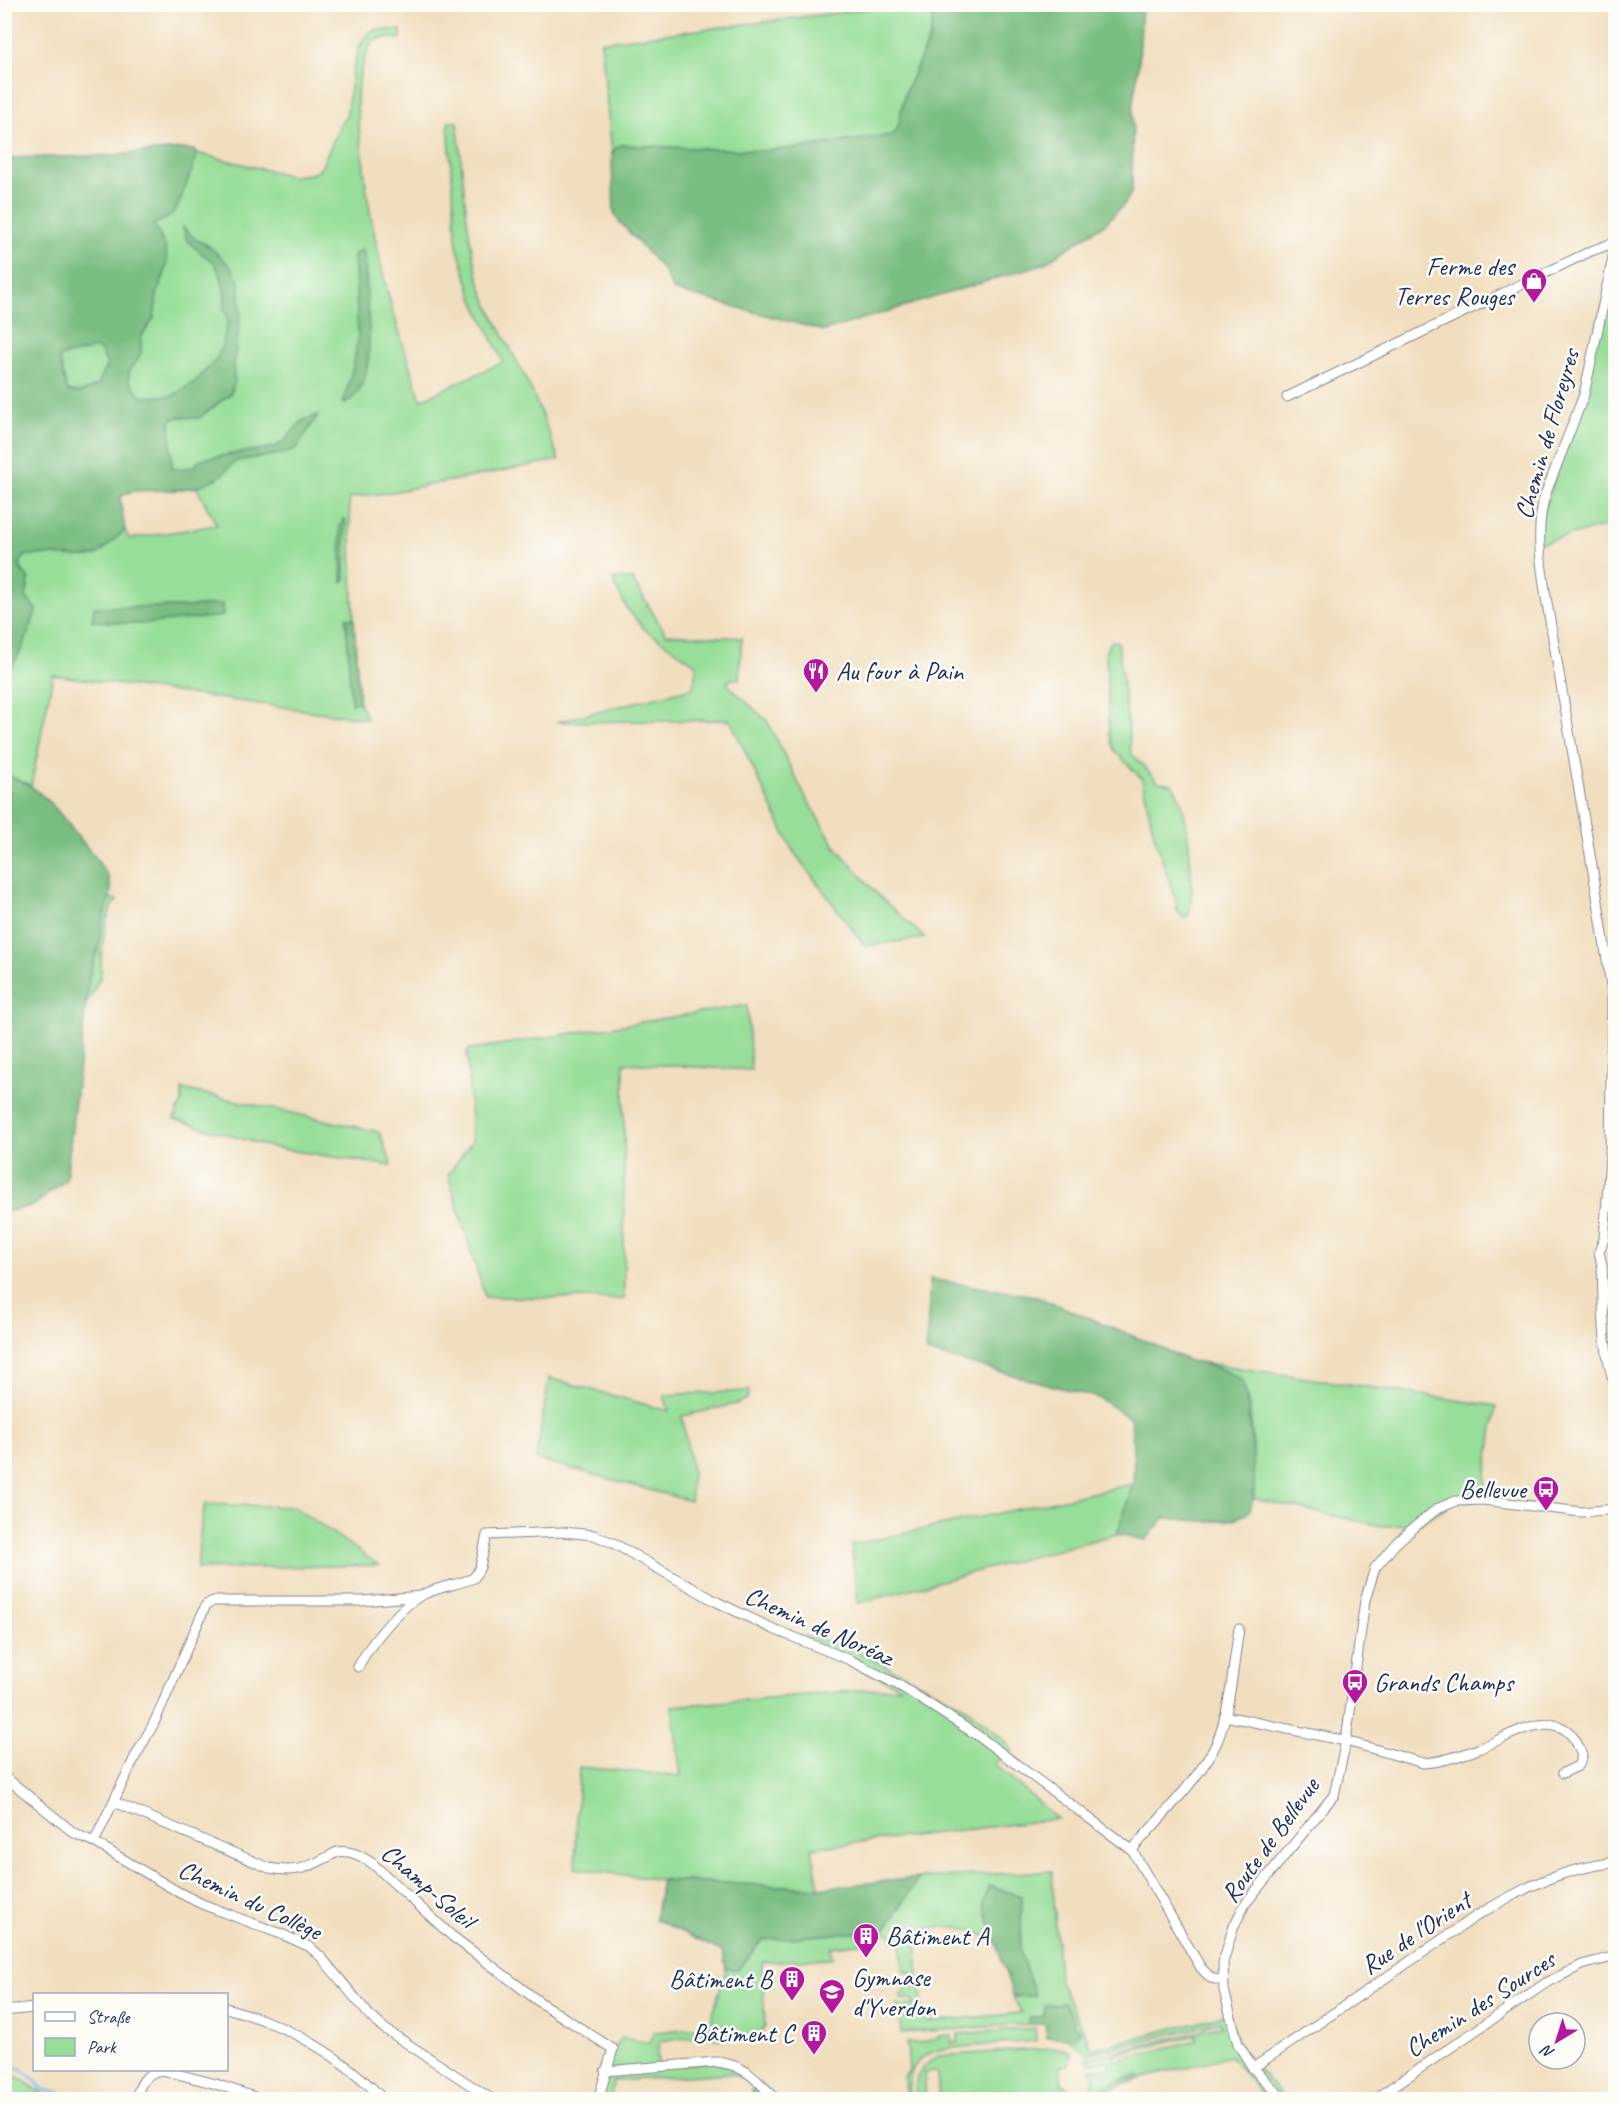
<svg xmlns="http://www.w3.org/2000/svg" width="1620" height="2104" viewBox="0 0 1620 2104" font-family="Caveat,sans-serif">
  <rect width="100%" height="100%" fill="#fdfcf7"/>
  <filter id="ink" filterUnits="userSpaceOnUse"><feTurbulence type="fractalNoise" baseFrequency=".0167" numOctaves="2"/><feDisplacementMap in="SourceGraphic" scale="12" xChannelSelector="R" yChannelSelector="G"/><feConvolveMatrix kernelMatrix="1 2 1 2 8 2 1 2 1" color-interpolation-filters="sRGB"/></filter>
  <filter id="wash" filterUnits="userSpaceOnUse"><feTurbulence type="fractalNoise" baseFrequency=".008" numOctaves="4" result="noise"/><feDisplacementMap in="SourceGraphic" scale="24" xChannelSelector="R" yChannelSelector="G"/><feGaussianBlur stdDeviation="1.35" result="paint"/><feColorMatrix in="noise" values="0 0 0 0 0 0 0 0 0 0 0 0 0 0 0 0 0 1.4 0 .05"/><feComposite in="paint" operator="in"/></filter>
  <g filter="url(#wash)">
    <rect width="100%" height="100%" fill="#f1debe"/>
    <g fill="#97de98" stroke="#59867b" stroke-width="1.5" fill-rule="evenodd">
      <path d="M 900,5 L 934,5 L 931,34 L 905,93 L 898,128 L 894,135 L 797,148 L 762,151 L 622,145 L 616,148 L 612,154 L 601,42 Z"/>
      <path d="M 374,30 L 401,30 L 401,39 C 393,38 382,36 375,41 C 368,46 366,54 364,61 C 352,95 358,117 362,151 C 370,239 393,317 421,400 L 503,362 L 473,298 L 457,246 L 448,122 L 457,122 C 464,173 464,226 478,276 C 488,312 508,342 524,375 C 538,402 548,431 559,460 L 392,492 L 349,498 L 357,691 L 359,702 L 367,719 L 53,675 L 31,786 L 5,774 L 4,677 C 20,657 29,634 36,610 L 26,597 L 29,579 C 22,569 12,560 30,554 L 89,557 L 101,551 L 125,530 L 129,539 L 217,525 L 196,487 L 174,490 L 169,421 L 177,417 L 199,418 L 230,394 L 233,389 L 216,360 L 195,382 L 179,393 L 172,396 L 141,397 L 129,381 L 129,370 C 137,361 142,350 141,337 L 154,318 L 157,295 L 167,259 L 165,247 L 154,224 L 169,217 L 178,206 L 196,153 L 291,176 L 311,174 L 318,171 L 322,166 L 341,123 L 346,117 C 350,96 352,38 374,30 Z"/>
      <path d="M 1615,301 L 1615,524 L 1539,543 L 1539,524 L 1572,431 L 1603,304 Z"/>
      <path d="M 97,348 L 101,351 L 107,364 L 98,385 L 80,393 L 67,391 L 59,357 Z"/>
      <path d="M 612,579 L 632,579 L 666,634 L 742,638 L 739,679 L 731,679 L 727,684 L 767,721 L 806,798 L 835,846 L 877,894 L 925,938 L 865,946 L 793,851 L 730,720 L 556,722 L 693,688 L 697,665 L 644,629 L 626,607 Z"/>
      <path d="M 1112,641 L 1118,642 L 1131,753 L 1158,782 L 1172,784 C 1174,788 1177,792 1179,796 C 1188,817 1197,898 1187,918 L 1183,918 L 1177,911 L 1176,901 L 1154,835 L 1142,779 L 1114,750 L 1109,734 L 1106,650 Z"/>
      <path d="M 110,898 L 117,900 L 111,908 L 107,919 L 101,957 L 101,976 L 85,1007 L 89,977 L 99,945 L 103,918 Z"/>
      <path d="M 747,1005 L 751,1070 L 624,1063 L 624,1299 L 485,1297 L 448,1175 L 472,1141 L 467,1050 Z"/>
      <path d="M 182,1089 L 379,1132 L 392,1166 L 270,1147 L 174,1119 L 182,1102 Z"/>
      <path d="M 1199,1362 L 1496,1406 L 1483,1500 L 1456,1501 L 1417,1525 L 1382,1526 L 1254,1499 C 1253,1460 1255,1417 1242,1380 L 1223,1370 Z"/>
      <path d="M 549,1378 L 669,1411 L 664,1395 L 749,1391 L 747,1399 L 736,1404 L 682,1416 L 692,1472 L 690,1501 L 536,1459 Z"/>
      <path d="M 1133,1484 L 1117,1534 L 858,1603 L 851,1545 Z"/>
      <path d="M 205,1504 L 294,1507 L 379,1565 L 197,1569 L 201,1525 Z"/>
      <path d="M 771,1628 L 846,1646 L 886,1666 L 964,1706 L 1002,1738 L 1013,1751 L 994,1764 L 1057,1819 L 812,1848 L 819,1888 L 662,1880 L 575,1868 L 579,1767 L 681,1776 L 672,1706 L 901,1687 Z"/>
      <path d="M 1052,1871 L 1059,1979 L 1092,2049 L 1229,2014 L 1238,2045 L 1284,2099 L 1266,2099 L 1230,2056 L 1140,2079 L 1139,2075 C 1123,2080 1101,2081 1098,2099 L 1088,2099 L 1094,2082 L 1092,2069 L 1110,2068 L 1110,2062 L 1089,2063 L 1087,2058 L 1222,2026 L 1221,2022 L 1087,2054 L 1043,2017 L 1030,2017 L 1028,2024 L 901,2033 L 898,2004 L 913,2006 L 913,1999 L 901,1999 L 901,1994 L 905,1992 L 905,1987 L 913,1986 L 911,1972 L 904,1972 L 900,1941 L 893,1941 L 891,1933 L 877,1934 L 878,1942 L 831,1947 L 832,1958 L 762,1962 L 765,2026 L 757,2039 L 747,2041 L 745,2037 L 716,2039 L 713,2035 L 659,2041 L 657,2058 L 660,2067 L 716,2062 L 745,2070 L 740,2077 L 731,2073 L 613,2081 L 611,2098 L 598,2099 L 613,2049 L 621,2038 L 650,2043 L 654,2032 L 709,2027 L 726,1969 L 738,1970 L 762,1940 L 885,1930 L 919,1878 ZM 988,1886 L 1022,1896 L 1020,1952 L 1035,1995 L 1013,1996 L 1021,2013 L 927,2022 L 923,2018 L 915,1930 C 953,1925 961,1924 996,1941 L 984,1904 ZM 1196,2035 L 1197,2040 L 1115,2061 L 1113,2055 Z"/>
      <path d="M 1035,2028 L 1036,2041 L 949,2048 C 920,2052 904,2069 910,2099 L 905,2099 L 904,2078 L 909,2070 L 907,2043 L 919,2043 L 939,2038 L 939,2036 L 951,2035 L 952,2043 L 958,2042 L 958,2034 Z"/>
      <path d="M 1054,2048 L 1064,2049 L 1072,2053 L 1068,2065 L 1060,2066 L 1062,2085 L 1067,2085 L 1073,2099 L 939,2099 L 937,2072 L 924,2073 L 926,2099 L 917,2099 C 911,2079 921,2066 939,2056 Z"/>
      <path d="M 4,2073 L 19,2078 L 51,2099 L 5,2099 Z"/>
    </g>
    <g fill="#79bd80" stroke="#4a766f" stroke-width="1.5" fill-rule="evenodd">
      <path d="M 934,5 L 1142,5 L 1139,60 L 1133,108 L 1132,192 L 1125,203 L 1105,224 L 1043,264 L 824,331 L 673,290 L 664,271 L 619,221 L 614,213 L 612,162 L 612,154 L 616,148 L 622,145 L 762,151 L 797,148 L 893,135 L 898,127 L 905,93 L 931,35 Z"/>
      <path d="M 182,149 L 194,150 L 196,153 L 196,159 L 178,206 L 169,217 L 154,224 L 165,247 L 167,259 L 165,272 L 157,295 L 154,318 L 141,337 L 141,353 L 136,362 L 129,370 L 129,381 L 141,397 L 172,396 L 195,382 L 216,360 L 222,346 L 228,321 L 224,307 L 225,295 L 221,276 L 214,262 L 202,254 L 186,239 L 183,227 L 195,239 L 209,246 L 231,267 L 239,282 L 241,314 L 233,368 L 235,381 L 230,394 L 199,418 L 177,417 L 170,421 L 172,469 L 193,467 L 201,459 L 276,447 L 286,439 L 302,421 L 318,415 L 297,448 L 287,453 L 236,461 L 218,478 L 196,487 L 174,490 L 132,491 L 120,497 L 125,530 C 116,538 106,549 96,555 C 85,561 40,551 25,556 L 19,565 L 21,570 L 29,579 L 26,597 L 36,610 C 29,634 20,657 5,677 L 5,158 L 100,156 ZM 97,348 L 101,351 L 107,364 L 98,385 L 80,393 L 67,391 L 59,357 Z"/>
      <path d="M 363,249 C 366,265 366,280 367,296 C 368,327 378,389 343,404 L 354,363 L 358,336 L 354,254 Z"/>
      <path d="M 343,519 L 345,519 L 345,580 L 342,582 L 340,527 Z"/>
      <path d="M 222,604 L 223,616 L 141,624 L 92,621 L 94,607 L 187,607 Z"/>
      <path d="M 346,618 L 354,618 L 359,702 L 351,704 Z"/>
      <path d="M 5,774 L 31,786 L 51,803 L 95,857 L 108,876 L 111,890 L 110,898 L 103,918 L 99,945 L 89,977 L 66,1180 L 33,1206 L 5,1212 Z"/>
      <path d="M 930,1279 L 1035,1296 L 1155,1345 L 1189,1361 L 1199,1362 L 1223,1370 L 1242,1380 C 1248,1398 1263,1505 1246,1514 C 1223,1527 1189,1519 1164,1518 L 1146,1540 L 1117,1534 L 1133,1484 L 1134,1464 L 1131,1419 L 1099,1398 L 926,1352 Z"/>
      <path d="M 919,1878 L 885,1930 L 762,1940 L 738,1970 L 726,1969 L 723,1952 L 655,1919 L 662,1880 L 819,1888 Z"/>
      <path d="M 988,1886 L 1022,1896 L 1020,1952 L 1035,1996 L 1013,1996 L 984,1904 Z"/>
      <path d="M 1064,2003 L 1074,2019 L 1073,2025 L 1080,2030 L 1076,2038 L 1047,2037 L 1045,2024 L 1028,2024 L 1030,2017 L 1043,2017 L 1045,2005 Z"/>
      <path d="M 1139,2075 L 1140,2079 L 1111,2089 L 1104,2099 L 1098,2099 L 1104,2086 Z"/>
      <path d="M 760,2083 L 777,2100 L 713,2100 L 752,2095 L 751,2090 Z"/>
    </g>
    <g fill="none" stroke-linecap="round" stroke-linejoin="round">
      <path stroke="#79bcef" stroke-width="3" d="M 4,2063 C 16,2065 26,2072 35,2080 C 38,2083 39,2086 41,2088 C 47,2093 55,2090 61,2092 L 64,2100"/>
    </g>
  </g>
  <g filter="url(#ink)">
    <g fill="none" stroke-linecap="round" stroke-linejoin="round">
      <g stroke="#86868e" stroke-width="11">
        <g id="minor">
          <path d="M 1616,243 L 1584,395 L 1545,495 C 1535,532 1541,566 1547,603 L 1596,889 L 1612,992 L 1610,1158 L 1604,1239 L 1599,1252 L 1602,1265 C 1604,1306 1601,1349 1616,1388"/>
          <path d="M 1287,397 L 1591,251 L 1616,242"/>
          <path d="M 358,1667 C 369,1645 399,1608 420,1596 C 436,1587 457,1585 474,1578 L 480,1567 L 487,1535 L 563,1532 L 594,1535 L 613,1543 L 717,1602 L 771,1628 L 850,1660 L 902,1687 L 977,1735 L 1132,1850 L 1201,1968 L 1211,1978 L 1223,1981"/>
          <path d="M 1225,1716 L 1346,1741 L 1423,1763 C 1443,1762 1463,1755 1481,1748 C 1516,1733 1565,1699 1582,1756 L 1578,1766 L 1563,1773"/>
          <path d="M 4,1776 L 74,1833 L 94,1842 L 180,1893 L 202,1904 L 286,1936 L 310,1947 L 322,1958 L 371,2017 L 385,2029 L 493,2100"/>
          <path d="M 114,1802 L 269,1868 C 301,1874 310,1866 337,1852 C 351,1850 362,1856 373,1864 L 452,1936 L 541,2003 L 613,2049 L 598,2100"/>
          <path d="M 94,1842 L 134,1759 L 154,1723 L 206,1605 L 213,1601 L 362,1601 L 421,1596"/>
          <path d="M 1132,1850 C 1157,1820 1202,1777 1217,1742 C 1231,1707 1233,1665 1239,1629"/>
          <path d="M 226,2008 C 286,2024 341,2055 384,2100"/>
          <path d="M 4,2011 L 34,2008"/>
          <path d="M 1253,2068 L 1478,1915 C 1526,1886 1559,1870 1616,1862"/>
          <path d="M 605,2071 L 717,2062 C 746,2065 756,2080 777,2100"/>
          <path d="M 135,2100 C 140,2085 145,2072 162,2070 L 216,2084 L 263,2100"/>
          <path d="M 1284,2100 L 1253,2068 L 1238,2044 L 1224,1990 L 1223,1963 L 1233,1928 L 1245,1904 L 1334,1795 L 1346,1741 L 1365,1600 L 1375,1568 L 1396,1543 L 1417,1525 L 1437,1509 L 1456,1501 L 1483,1500 L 1581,1512 L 1616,1509"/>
          <path d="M 1373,2100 L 1546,1983 L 1582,1965 L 1616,1956"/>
        </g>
      </g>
      <use href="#minor" stroke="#fff" stroke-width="9"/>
    </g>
  </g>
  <defs>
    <g id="shop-pin" transform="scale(1.35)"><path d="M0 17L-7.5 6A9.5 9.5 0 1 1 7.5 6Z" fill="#b5179e" stroke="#fdfcf7"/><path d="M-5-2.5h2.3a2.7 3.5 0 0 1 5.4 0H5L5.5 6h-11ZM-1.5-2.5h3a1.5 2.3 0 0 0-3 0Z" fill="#fff"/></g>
    <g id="restaurant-pin" transform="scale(1.35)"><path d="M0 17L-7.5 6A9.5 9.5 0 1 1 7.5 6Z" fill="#b5179e" stroke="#fdfcf7"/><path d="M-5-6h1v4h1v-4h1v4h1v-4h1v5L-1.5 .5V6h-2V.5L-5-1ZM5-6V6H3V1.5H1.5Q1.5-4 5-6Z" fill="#fff"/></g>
    <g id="bus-pin" transform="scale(1.35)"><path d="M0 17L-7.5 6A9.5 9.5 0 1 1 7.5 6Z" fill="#b5179e" stroke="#fdfcf7"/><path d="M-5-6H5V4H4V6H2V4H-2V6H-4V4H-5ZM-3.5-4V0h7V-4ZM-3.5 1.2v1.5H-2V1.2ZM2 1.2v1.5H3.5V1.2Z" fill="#fff"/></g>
    <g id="building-pin" transform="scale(1.35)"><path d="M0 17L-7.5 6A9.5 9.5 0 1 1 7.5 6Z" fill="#b5179e" stroke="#fdfcf7"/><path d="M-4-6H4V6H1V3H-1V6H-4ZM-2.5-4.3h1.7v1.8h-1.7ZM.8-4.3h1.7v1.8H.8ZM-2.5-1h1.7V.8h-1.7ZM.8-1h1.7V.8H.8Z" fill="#fff"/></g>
    <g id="school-pin" transform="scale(1.35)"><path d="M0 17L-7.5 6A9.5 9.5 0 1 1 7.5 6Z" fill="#b5179e" stroke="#fdfcf7"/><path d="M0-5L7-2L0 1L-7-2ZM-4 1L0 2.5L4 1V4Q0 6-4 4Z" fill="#fff"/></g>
  </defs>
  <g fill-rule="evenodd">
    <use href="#shop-pin" x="1534" y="281"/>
    <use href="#restaurant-pin" x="816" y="671"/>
    <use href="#bus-pin" x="1546" y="1489"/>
    <use href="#bus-pin" x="1355" y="1682"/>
    <use href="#building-pin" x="866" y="1936"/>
    <use href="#building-pin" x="792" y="1979"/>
    <use href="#school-pin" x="832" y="1992"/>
    <use href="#building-pin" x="814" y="2033"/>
  </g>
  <g text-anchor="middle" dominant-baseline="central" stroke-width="5" stroke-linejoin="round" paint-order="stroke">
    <g font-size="26" fill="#1b2f5e" stroke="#fdfcf7" text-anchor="end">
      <text x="1514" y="266">Ferme des<tspan x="1514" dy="30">Terres Rouges</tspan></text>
      <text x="836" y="671" text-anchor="start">Au four à Pain</text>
      <text x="1526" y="1489">Bellevue</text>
      <text x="1374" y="1682" text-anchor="start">Grands Champs</text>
      <text x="886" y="1936" text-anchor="start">Bâtiment A</text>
      <text x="852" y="1977" text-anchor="start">Gymnase<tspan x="852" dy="30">d'Yverdon</tspan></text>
      <text x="772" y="1979">Bâtiment B</text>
      <text x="794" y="2033">Bâtiment C</text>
    </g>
    <g font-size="26" fill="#1b2f5e" stroke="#fdfcf7">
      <text transform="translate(1547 434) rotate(-74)">Chemin de Floreyres</text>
      <text transform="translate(819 1626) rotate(24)">Chemin de Noréaz</text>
      <text transform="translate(1270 1840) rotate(-54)">Route de Bellevue</text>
      <text transform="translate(428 1886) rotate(41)">Champ-Soleil</text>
      <text transform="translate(250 1900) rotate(25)">Chemin du Collège</text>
      <text transform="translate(1416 1933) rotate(-34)">Rue de l'Orient</text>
      <text transform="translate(1480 2004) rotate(-33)">Chemin des Sources</text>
    </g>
  </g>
  <rect width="1620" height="2104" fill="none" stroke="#fdfcf7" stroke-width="24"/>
  <rect x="33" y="1993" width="195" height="78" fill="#fdfcf7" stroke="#a3aaba" stroke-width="1.5"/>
  <rect x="45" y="2012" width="30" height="9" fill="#ffffff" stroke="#a3aaba" stroke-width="1.5"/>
  <text x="87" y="2023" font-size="18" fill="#1b2f5e">Straße</text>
  <rect x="45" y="2038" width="30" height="18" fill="#97de98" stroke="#a3aaba" stroke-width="1.5"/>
  <text x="87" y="2053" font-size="18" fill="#1b2f5e">Park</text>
  <g transform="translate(1557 2041) rotate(218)"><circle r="28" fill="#fdfcf7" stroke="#a3aaba" stroke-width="1.5"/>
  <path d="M0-4.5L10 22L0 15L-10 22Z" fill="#b5179e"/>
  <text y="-9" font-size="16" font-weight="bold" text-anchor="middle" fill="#1b2f5e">N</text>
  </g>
</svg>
